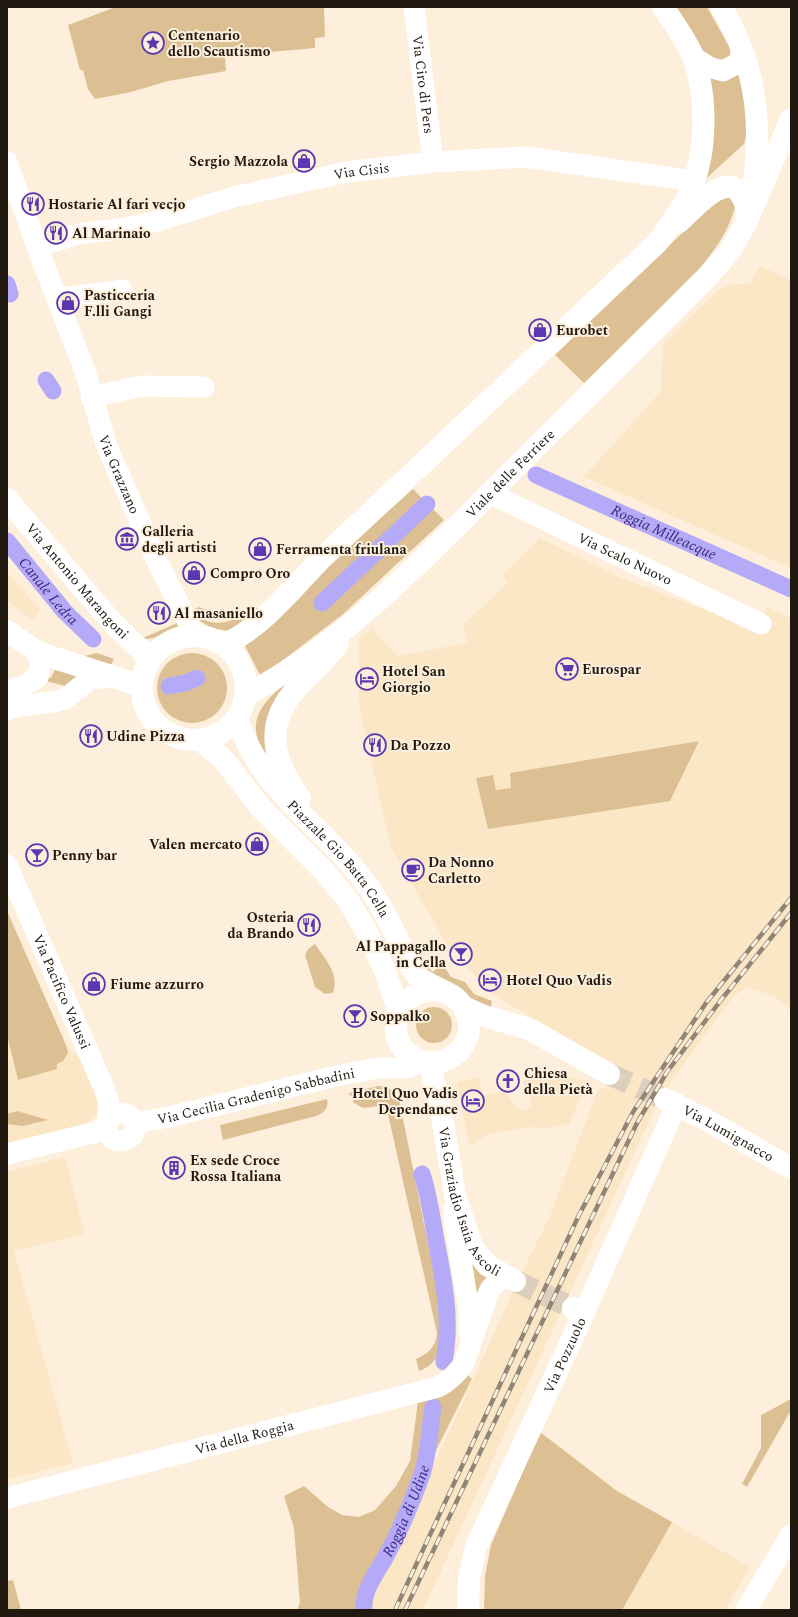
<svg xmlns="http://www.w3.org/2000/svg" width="798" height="1617" viewBox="0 0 798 1617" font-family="Spectral,serif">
  <rect width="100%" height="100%" fill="#fdefdb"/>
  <g fill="#fbe6c5" fill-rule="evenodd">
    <path d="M 760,266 L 791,280 L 791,568 L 584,477 L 661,391 L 663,344 L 719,289 L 732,284 L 750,284 Z"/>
    <path d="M 540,538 L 619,577 L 713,613 L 756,633 L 767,607 L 791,618 L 791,1011 L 776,997 L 748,987 L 734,996 L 672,1080 L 656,1106 L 423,1610 L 368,1610 L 520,1276 L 550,1216 L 597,1092 L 600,1088 L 606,1089 L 616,1066 L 494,995 L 450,950 L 391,848 L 359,706 L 359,640 L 371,628 L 398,656 L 467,643 L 464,624 L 508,583 L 502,575 ZM 698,741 L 596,812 L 488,829 L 493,775 L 496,790 L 512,788 L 510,773 Z"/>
    <path d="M 7,572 L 40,610 L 32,620 L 7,601 Z"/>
    <path d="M 7,911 L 66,1045 L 90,1069 L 101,1095 L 98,1113 L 88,1123 L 80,1127 L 7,1144 Z"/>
    <path d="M 537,1066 L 587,1082 L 569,1124 L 544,1128 L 528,1127 L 489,1134 L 469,1146 L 457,1082 L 479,1077 L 483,1096 L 501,1092 L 508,1095 L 516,1108 L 522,1111 L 530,1107 L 532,1099 L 524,1085 L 527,1072 Z"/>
    <path d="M 65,1157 L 85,1234 L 14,1251 L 73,1463 L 7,1479 L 7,1172 Z"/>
    <path d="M 617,1491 L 750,1567 L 725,1610 L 549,1610 Z"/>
  </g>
  <g fill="#dcc094">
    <path d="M 116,7 L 324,7 L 325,37 L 315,38 L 315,48 L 225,56 L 226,71 L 168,81 L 131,92 L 95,99 L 88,89 L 83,70 L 80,70 L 68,25 Z"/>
    <path d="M 674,7 L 707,7 L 730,48 L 730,56 L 725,61 L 704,56 Z"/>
    <path d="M 707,72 L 732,75 L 743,74 L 747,133 L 744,144 L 700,184 Z"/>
    <path d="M 723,194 L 736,202 C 731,228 716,249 699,269 L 584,383 L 555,355 Z"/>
    <path d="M 413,489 L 444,520 L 342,615 L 261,677 L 245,646 L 301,589 Z"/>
    <path d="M 199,607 L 208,610 L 204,620 C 223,628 241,617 257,608 L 259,610 C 251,616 242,626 233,629 C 217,634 200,622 189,612 Z"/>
    <path d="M 177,623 L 178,627 C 164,629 157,642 143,638 Z"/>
    <path d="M 97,653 L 114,659 L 111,665 L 84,656 Z"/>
    <circle cx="192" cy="688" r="35"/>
    <path d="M 55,670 L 83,678 L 69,687 L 46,681 L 51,677 Z"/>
    <path d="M 294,677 L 272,764 C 267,756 260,748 258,740 C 248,711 275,692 294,677 Z"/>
    <path d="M 699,741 L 670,801 L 488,829 L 476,778 L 493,775 L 496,790 L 511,788 L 510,773 Z"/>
    <path d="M 7,911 L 66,1045 L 68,1053 L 63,1061 L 57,1064 L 57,1069 L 18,1080 L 7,1035 Z"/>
    <path d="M 315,944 C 325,959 340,974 333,993 L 325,994 L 315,987 L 305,955 L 308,949 Z"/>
    <path d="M 425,962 L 432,972 L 443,965 L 451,977 L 465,982 L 474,994 L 492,1001 L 491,1007 L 469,998 L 458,986 L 437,979 L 420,965 Z"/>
    <circle cx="434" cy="1025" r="18"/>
    <path d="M 378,1086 C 388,1086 394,1090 399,1099 L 438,1293 C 441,1318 451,1361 419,1371 L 416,1359 C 428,1354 436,1347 437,1333 L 386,1105 L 363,1108 L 354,1103 L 349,1093 Z"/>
    <path d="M 327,1099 C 329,1108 324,1113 316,1116 L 223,1140 L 220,1125 Z"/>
    <path d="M 17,1111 L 48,1120 L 23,1126 L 7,1124 L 7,1114 Z"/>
    <path d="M 468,1252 L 488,1278 L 476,1301 Z"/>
    <path d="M 466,1373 L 472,1379 L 424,1474 L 411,1494 L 362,1602 L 362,1610 L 297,1610 L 300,1603 L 294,1528 L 284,1496 L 304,1486 L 328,1507 L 342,1515 L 359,1517 L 375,1510 L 396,1486 L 410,1461 L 418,1401 Z"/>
    <path d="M 791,1399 L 791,1410 L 747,1487 L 742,1484 L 761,1448 L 761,1415 Z"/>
    <path d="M 540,1432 L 617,1491 L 672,1522 L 622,1610 L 484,1610 L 485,1576 L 491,1545 Z"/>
    <path d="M 13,1580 L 21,1610 L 7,1610 L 7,1581 Z"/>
  </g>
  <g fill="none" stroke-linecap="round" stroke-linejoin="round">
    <g stroke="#b4aaf8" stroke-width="17">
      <path d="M 7,284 L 10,294"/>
      <path d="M 46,380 L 53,391"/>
      <path id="s1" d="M 536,475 L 791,589"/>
      <path id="s2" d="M 7,541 L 65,612 L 93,639"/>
      <path d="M 322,603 L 427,504"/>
      <path d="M 169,686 L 185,683 L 197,678"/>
      <path d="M 422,1174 C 429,1195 432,1218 436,1240 C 444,1282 452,1320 444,1362"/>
      <path id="s3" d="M 364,1609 C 362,1592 377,1572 385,1558 C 400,1531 413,1500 423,1471 C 429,1450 430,1428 433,1407"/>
    </g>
    <g stroke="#dccfbd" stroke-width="22" stroke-dasharray="22 11" stroke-linecap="butt">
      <path d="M 609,1074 L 665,1099"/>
      <path d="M 515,1281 L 573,1308"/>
    </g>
    <g stroke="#fff" stroke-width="21">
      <path id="s4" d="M 414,7 L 433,162"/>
      <path d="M 692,56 L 709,67 L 723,71 L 738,63 L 743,55"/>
      <path id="s5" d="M 7,162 L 37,247 L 85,371 L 106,444 L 156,559 L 195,636"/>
      <path id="s6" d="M 37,247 L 78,234 L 119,229 L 154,222 L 234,197 L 347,172 L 433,162 L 526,157 L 694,181"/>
      <path d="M 57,299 L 122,290"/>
      <path d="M 91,397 L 142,386 L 204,387"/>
      <path id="s7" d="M 489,493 L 761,624"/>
      <path d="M 7,691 L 25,685 L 38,677 L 40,663 L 35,650"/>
      <path d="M 7,710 L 19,706 L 53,702 L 65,699 L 90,679 L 112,677"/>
      <path id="s8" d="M 7,865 L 104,1088 L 108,1100 L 108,1120"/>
      <circle cx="121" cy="1127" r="14"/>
      <path id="s9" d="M 135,1123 L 169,1117 L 332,1077 L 377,1068 L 406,1068 L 424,1061"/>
      <path d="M 7,1154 L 96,1132 L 107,1125"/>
      <path d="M 454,1208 L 454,1217 L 469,1310 L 469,1333"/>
      <path d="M 584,1313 L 677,1104"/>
      <path id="s10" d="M 7,1498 L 438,1387 C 449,1381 457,1374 464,1363 L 488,1294 L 491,1288 L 504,1276"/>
      <path d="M 746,1610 L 791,1535"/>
    </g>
    <g stroke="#fff" stroke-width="22">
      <path d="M 721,7 C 755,61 763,124 753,187"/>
      <path d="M 679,222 C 692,211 726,169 741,195 C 746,202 748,210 746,218"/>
      <path id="s11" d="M 7,499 L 110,620 L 150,659"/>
      <path d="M 7,631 L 35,650 L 49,656 L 142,686"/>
      <circle cx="194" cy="688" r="52"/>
      <path d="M 224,645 C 262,627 291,590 320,560 L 658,242 C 670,225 683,209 691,190 C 707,150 708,95 692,54 C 685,38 673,22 663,7"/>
      <path id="s12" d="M 246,695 C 347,641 428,555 508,475 C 575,408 643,343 709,275 L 730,251 L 746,223 L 791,119"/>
      <path id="s13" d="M 237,718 C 261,794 326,826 369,888 C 380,904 390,922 398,940 C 403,951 407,964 415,973 C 429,990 457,989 466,1012 C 474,1030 466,1050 449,1058 C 439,1064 427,1063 417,1059 C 377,1041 398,979 446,992"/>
      <path d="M 200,740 L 223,759 L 261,808 L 325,872 L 349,902 L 367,932 L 385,971 L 399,1013"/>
      <path d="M 300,798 C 272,760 263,723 299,686 C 312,672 327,660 338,643"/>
      <path d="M 464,1007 L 481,1015 L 529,1029 L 609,1074"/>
      <path id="s14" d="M 430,1062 L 442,1117 L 455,1195 L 472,1246 L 487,1265 L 515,1281"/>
      <path id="s15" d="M 665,1099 L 710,1122 L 791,1168"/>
      <path id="s16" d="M 468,1610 L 469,1579 L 476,1547 L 584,1313 L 573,1308"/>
    </g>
    <g stroke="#908677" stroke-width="4.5">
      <g id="rail">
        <path d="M 395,1610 L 579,1215 L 633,1112 L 706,1003 L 791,898"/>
        <path d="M 405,1610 L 637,1123 L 667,1072 L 721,1000 L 791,913"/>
      </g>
    </g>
    <use href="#rail" stroke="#fdefdb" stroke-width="3" stroke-dasharray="9" stroke-linecap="butt"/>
  </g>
  <defs>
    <g id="sight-ring" transform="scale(1.15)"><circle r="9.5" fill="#fdefdb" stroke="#5939b1" stroke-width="1.5"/><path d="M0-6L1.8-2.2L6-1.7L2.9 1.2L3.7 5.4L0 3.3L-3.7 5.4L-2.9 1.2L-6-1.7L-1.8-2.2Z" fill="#5939b1"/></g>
    <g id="shop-ring" transform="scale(1.15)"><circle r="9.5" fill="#fdefdb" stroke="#5939b1" stroke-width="1.5"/><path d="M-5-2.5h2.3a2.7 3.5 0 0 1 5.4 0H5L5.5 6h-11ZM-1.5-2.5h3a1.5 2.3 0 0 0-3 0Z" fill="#5939b1"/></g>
    <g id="restaurant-ring" transform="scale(1.15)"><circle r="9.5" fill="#fdefdb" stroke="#5939b1" stroke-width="1.5"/><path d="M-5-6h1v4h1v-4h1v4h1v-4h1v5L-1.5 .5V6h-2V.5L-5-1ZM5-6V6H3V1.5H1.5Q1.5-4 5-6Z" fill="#5939b1"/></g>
    <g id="museum-ring" transform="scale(1.15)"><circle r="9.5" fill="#fdefdb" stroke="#5939b1" stroke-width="1.5"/><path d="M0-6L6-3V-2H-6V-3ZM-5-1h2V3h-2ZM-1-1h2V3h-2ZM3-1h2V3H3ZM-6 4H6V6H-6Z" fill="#5939b1"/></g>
    <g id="supermarket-ring" transform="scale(1.15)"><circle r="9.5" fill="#fdefdb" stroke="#5939b1" stroke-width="1.5"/><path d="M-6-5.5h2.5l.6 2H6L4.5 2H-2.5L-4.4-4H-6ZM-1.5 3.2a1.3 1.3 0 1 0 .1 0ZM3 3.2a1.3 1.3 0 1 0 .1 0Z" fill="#5939b1"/></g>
    <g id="hotel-ring" transform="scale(1.15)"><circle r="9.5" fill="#fdefdb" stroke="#5939b1" stroke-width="1.5"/><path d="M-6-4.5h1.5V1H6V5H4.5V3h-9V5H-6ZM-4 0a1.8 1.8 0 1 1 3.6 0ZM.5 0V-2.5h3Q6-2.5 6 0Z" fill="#5939b1"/></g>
    <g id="bar-ring" transform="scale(1.15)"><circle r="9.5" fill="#fdefdb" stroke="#5939b1" stroke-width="1.5"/><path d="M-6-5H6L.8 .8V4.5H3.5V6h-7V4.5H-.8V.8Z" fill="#5939b1"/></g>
    <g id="cafe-ring" transform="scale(1.15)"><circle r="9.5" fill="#fdefdb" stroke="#5939b1" stroke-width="1.5"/><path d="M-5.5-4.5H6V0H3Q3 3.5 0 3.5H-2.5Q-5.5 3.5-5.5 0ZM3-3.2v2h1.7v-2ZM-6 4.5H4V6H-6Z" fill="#5939b1"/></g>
    <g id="church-ring" transform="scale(1.15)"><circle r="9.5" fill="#fdefdb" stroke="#5939b1" stroke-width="1.5"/><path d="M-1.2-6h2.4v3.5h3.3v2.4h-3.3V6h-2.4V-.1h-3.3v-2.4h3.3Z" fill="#5939b1"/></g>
    <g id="building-ring" transform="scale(1.15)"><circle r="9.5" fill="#fdefdb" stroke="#5939b1" stroke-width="1.5"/><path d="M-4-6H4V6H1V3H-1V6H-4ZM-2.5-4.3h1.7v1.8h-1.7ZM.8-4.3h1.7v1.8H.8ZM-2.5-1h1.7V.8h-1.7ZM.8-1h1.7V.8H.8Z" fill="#5939b1"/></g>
  </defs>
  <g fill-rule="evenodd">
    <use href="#sight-ring" x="153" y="43"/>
    <use href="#shop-ring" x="304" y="161"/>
    <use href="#restaurant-ring" x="33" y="204"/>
    <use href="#restaurant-ring" x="56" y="233"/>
    <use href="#shop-ring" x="68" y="303"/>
    <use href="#shop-ring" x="540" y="330"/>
    <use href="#museum-ring" x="127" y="539"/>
    <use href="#shop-ring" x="260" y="549"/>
    <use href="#shop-ring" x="194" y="573"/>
    <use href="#restaurant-ring" x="159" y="613"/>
    <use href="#supermarket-ring" x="567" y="669"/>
    <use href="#hotel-ring" x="367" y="679"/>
    <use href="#restaurant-ring" x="91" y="736"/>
    <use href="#restaurant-ring" x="375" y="745"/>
    <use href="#shop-ring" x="257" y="844"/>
    <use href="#bar-ring" x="37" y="855"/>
    <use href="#cafe-ring" x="413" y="870"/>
    <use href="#restaurant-ring" x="309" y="925"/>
    <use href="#bar-ring" x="461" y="954"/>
    <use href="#hotel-ring" x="490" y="980"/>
    <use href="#shop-ring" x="94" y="984"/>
    <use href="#bar-ring" x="355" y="1016"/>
    <use href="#church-ring" x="508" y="1081"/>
    <use href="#hotel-ring" x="473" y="1101"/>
    <use href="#building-ring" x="174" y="1168"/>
  </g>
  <g text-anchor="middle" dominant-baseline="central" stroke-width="4" stroke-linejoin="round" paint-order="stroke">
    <g font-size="14" font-weight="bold" fill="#1f1910" stroke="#fdefdb" text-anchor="start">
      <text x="168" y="35">Centenario<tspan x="168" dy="16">dello Scautismo</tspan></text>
      <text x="288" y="161" text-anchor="end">Sergio Mazzola</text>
      <text x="48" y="204">Hostarie Al fari vecjo</text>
      <text x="72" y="233">Al Marinaio</text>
      <text x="84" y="295">Pasticceria<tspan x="84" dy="16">F.lli Gangi</tspan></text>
      <text x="556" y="330">Eurobet</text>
      <text x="142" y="531">Galleria<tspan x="142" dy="16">degli artisti</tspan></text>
      <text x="276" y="549">Ferramenta friulana</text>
      <text x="210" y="573">Compro Oro</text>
      <text x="174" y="613">Al masaniello</text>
      <text x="582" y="669">Eurospar</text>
      <text x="382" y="671">Hotel San<tspan x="382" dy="16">Giorgio</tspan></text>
      <text x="106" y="736">Udine Pizza</text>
      <text x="390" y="745">Da Pozzo</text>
      <text x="242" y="844" text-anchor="end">Valen mercato</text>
      <text x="52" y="855">Penny bar</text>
      <text x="428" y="862">Da Nonno<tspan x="428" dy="16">Carletto</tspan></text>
      <text x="294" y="917" text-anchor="end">Osteria<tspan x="294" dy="16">da Brando</tspan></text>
      <text x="446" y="946" text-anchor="end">Al Pappagallo<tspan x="446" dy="16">in Cella</tspan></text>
      <text x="506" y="980">Hotel Quo Vadis</text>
      <text x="110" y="984">Fiume azzurro</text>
      <text x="370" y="1016">Soppalko</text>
      <text x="524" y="1073">Chiesa<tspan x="524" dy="16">della Pietà</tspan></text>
      <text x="458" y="1093" text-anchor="end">Hotel Quo Vadis<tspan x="458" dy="16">Dependance</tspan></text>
      <text x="190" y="1160">Ex sede Croce<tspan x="190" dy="16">Rossa Italiana</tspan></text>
    </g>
    <g font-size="14" fill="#1f1910" stroke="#fdefdb">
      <text stroke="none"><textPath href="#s4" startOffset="78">Via Ciro di Pers</textPath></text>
      <text stroke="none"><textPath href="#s6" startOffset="334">Via Cisis</textPath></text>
      <text stroke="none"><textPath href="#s12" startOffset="346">Viale delle Ferriere</textPath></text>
      <text stroke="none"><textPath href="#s5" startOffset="332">Via Grazzano</textPath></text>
      <text stroke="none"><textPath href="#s7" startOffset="151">Via Scalo Nuovo</textPath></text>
      <text stroke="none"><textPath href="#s11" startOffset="108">Via Antonio Marangoni</textPath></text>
      <text stroke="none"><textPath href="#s13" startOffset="175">Piazzale Gio Batta Cella</textPath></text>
      <text stroke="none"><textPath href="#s8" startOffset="138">Via Pacifico Valussi</textPath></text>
      <text stroke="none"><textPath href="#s9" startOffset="124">Via Cecilia Gradenigo Sabbadini</textPath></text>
      <text stroke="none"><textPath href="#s15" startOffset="72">Via Lumignacco</textPath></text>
      <text stroke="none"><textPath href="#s14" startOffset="147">Via Graziadio Isaia Ascoli</textPath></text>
      <text stroke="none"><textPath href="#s16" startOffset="275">Via Pozzuolo</textPath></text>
      <text stroke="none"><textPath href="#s10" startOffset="245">Via della Roggia</textPath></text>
    </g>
    <g font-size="15" font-style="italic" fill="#3e277f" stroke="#fdefdb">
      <text stroke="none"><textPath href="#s1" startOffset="140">Roggia Milleacque</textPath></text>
      <text stroke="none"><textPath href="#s2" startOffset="65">Canale Ledra</textPath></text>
      <text stroke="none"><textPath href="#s3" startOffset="108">Roggia di Udine</textPath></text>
    </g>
  </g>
  <rect width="798" height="1617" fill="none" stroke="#1f1910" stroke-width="16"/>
</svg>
